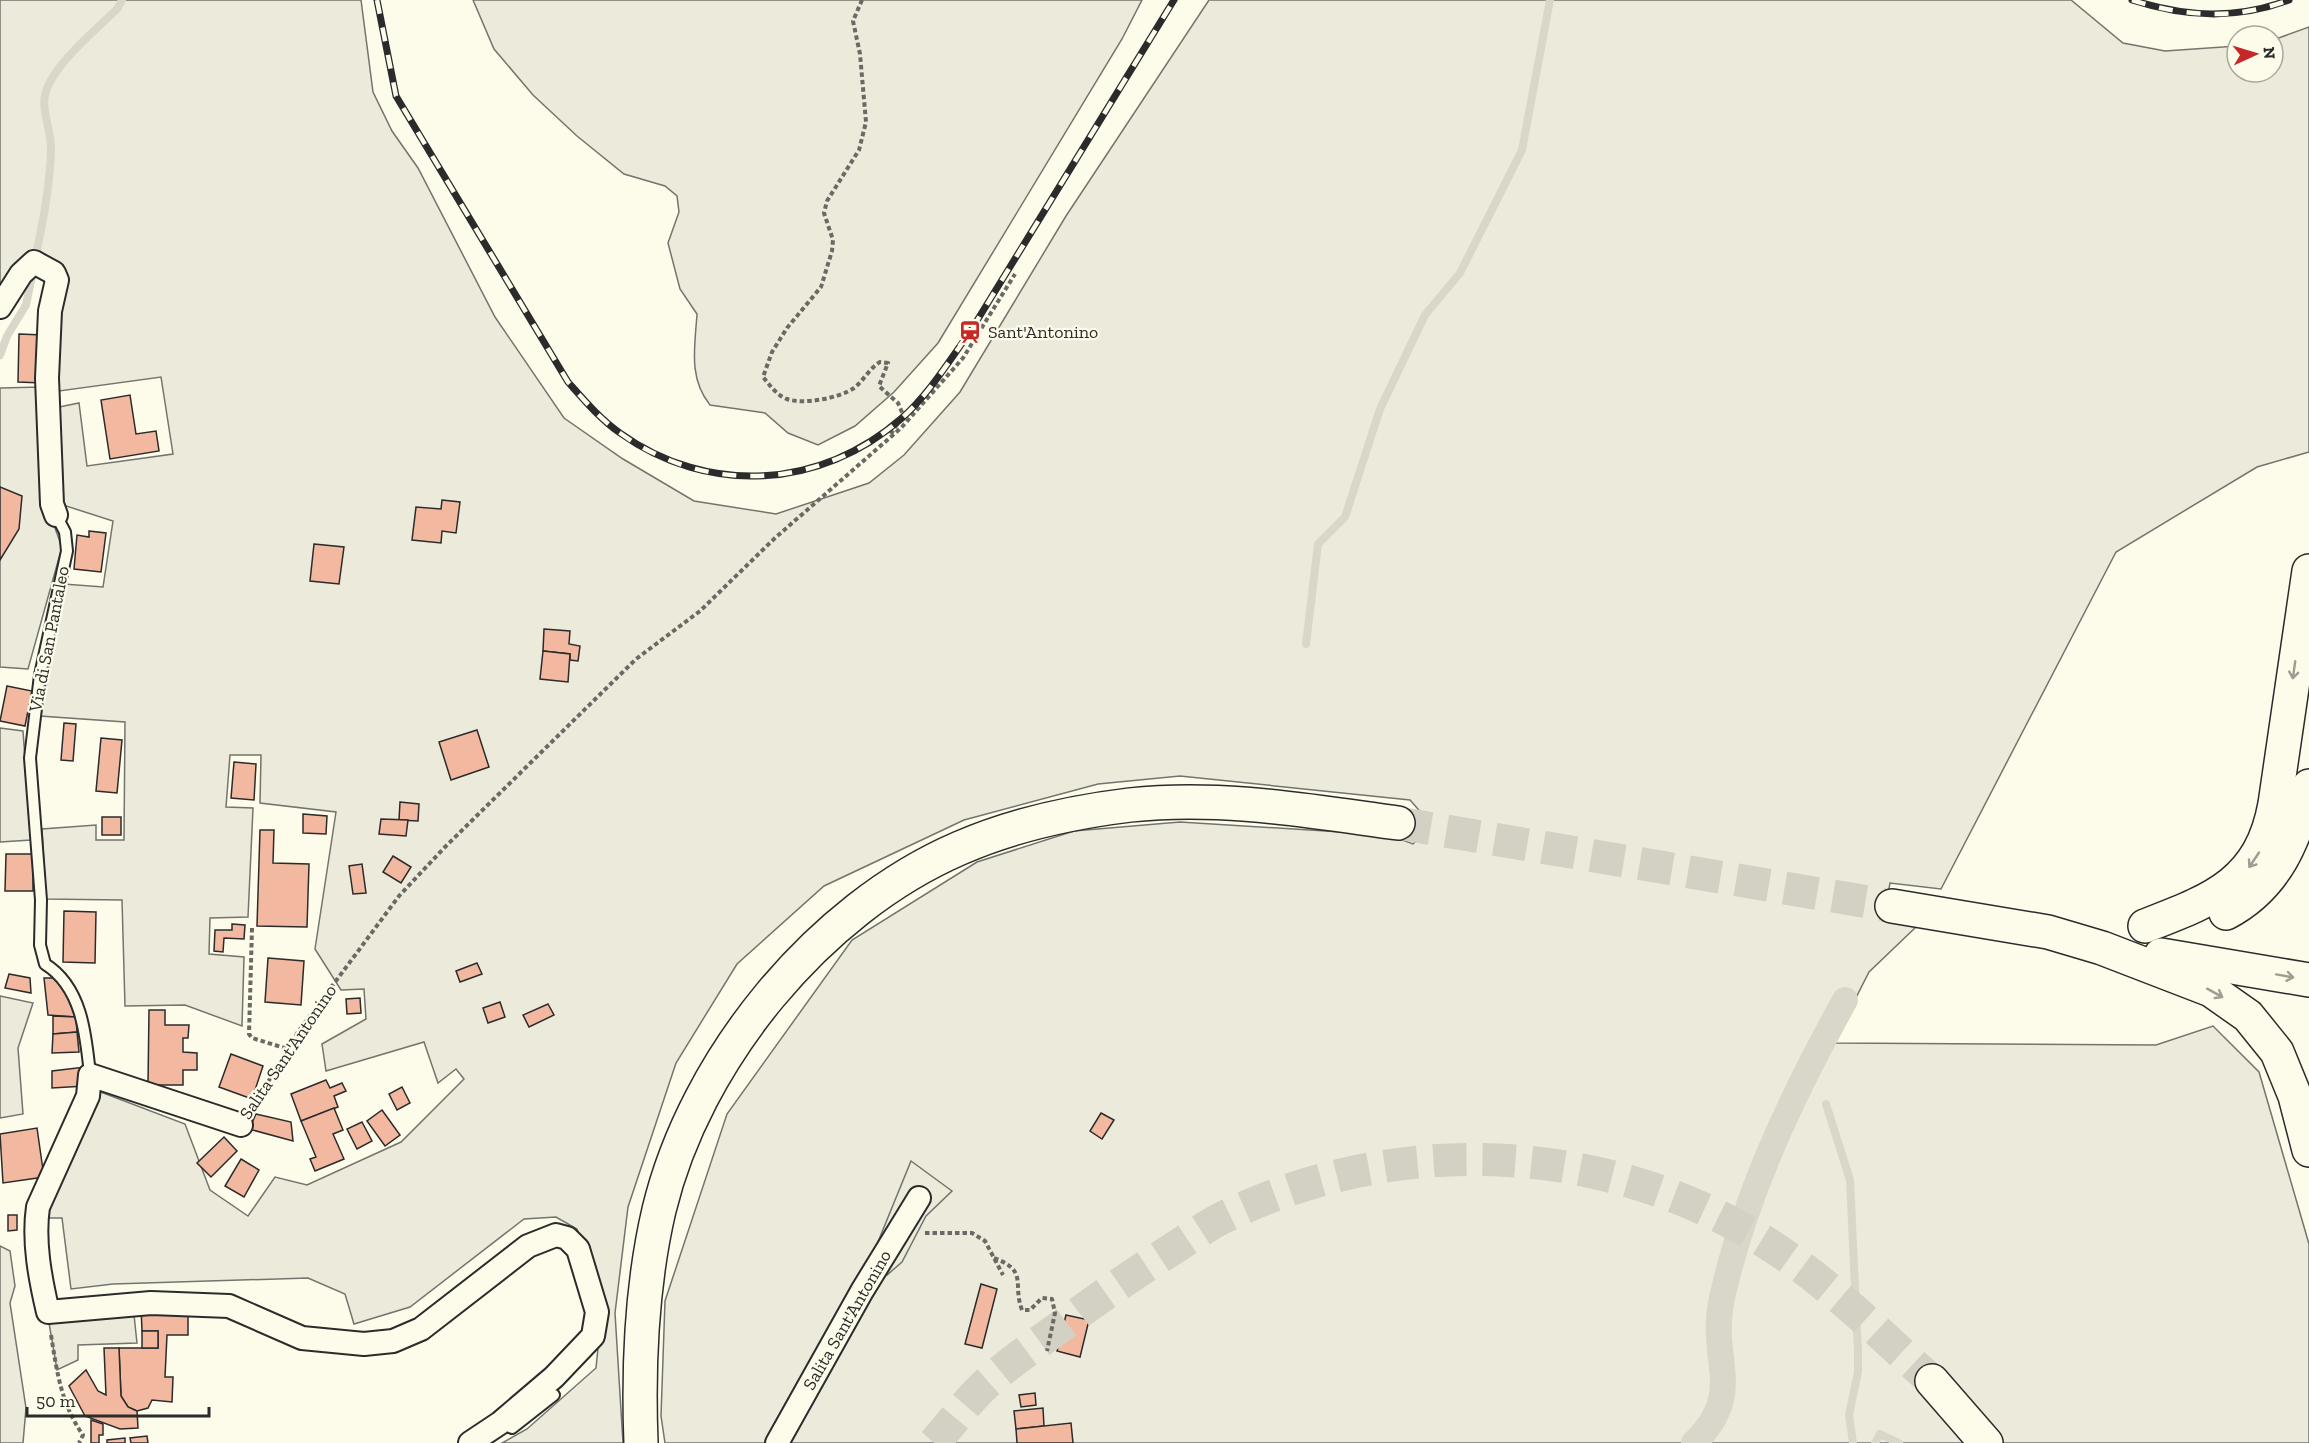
<svg xmlns="http://www.w3.org/2000/svg" width="2309" height="1443" viewBox="0 0 2309 1443" font-family="'Zilla Slab',serif">
  <rect width="100%" height="100%" fill="#fdfbea"/>
  <g fill="#ecebdb" stroke="#74746e" stroke-width="1.5">
    <path d="M 0,0 L 361,0 L 373,92 L 392,131 L 418,168 L 495,317 L 564,418 L 623,459 L 694,501 L 776,514 L 869,483 L 904,455 L 960,392 L 1066,216 L 1209,0 L 2071,0 L 2123,43 L 2165,51 L 2237,46 L 2237,72 L 2273,72 L 2273,40 L 2309,27 L 2309,452 L 2257,467 L 2116,552 L 1941,889 L 1890,883 L 1883,921 L 1917,926 L 1869,972 L 1833,1043 L 2156,1045 L 2213,1026 L 2259,1072 L 2309,1244 L 2309,1443 L 665,1443 L 661,1416 L 665,1301 L 727,1114 L 852,940 L 977,862 L 1074,831 L 1180,822 L 1389,835 L 1413,844 L 1425,832 L 1425,817 L 1410,800 L 1180,776 L 1098,784 L 964,820 L 824,886 L 737,964 L 676,1063 L 628,1207 L 615,1313 L 623,1443 L 502,1443 L 527,1429 L 596,1368 L 603,1298 L 577,1229 L 556,1217 L 524,1219 L 410,1307 L 354,1324 L 345,1294 L 308,1278 L 113,1284 L 71,1289 L 62,1218 L 47,1218 L 51,1185 L 98,1091 L 185,1124 L 210,1190 L 248,1216 L 275,1177 L 307,1185 L 401,1142 L 464,1079 L 456,1069 L 438,1083 L 424,1042 L 326,1071 L 322,1044 L 366,1019 L 364,989 L 341,990 L 315,949 L 336,812 L 260,803 L 261,755 L 230,755 L 226,807 L 253,808 L 248,917 L 210,918 L 209,954 L 244,957 L 242,1026 L 185,1005 L 125,1006 L 122,900 L 46,899 L 42,829 L 96,825 L 96,840 L 124,840 L 125,722 L 40,716 L 64,584 L 103,587 L 113,521 L 63,505 L 54,408 L 79,403 L 87,466 L 173,454 L 161,377 L 52,392 L 61,269 L 37,252 L 15,263 L 0,303 Z"/>
    <path d="M 473,0 L 1142,0 L 1122,39 L 938,343 L 894,392 L 855,426 L 818,445 L 788,433 L 765,413 L 710,405 C 688,378 695,346 697,314 L 680,289 L 668,243 L 679,212 L 677,196 L 665,186 L 624,174 L 577,136 L 533,95 L 494,49 Z"/>
    <path d="M 41,387 L 46,504 L 62,547 L 28,669 L 0,667 L 0,388 Z"/>
    <path d="M 0,728 L 23,731 L 31,840 L 0,842 Z"/>
    <path d="M 0,996 L 33,1003 L 18,1048 L 23,1114 L 0,1118 Z"/>
    <path d="M 0,1246 L 10,1251 L 15,1286 L 10,1303 L 26,1408 L 23,1443 L 0,1443 Z"/>
  </g>
  <g fill="#eceadb" stroke="#74746e" stroke-width="1.5">
    <path d="M 911,1161 L 952,1191 L 926,1216 L 902,1262 L 887,1275 L 869,1264 Z"/>
    <path d="M 134,1315 L 137,1343 L 78,1345 L 78,1360 L 57,1370 L 49,1323 Z"/>
  </g>
  <g fill="none" stroke-linecap="round" stroke-linejoin="round">
    <g stroke="#d8d7c9" stroke-width="8">
      <path d="M 35,259 C 43,223 50,187 51,150 C 52,132 40,109 46,91 C 56,62 96,30 118,8 L 122,0"/>
      <path d="M 0,355 L 7,336 L 26,305 L 33,271"/>
      <path d="M 1306,644 L 1318,544 L 1345,517 L 1380,409 L 1425,315 L 1460,273 L 1522,150 L 1550,0"/>
      <path d="M 1826,1104 L 1850,1180 L 1858,1351 L 1858,1372 L 1849,1415 L 1853,1443"/>
      <path d="M 1875,1443 L 1880,1434 L 1899,1443"/>
    </g>
    <path stroke="#d8d7c9" stroke-width="26" d="M 1694,1443 C 1747,1392 1708,1360 1722,1298 C 1745,1194 1793,1094 1845,1000"/>
  </g>
  <g fill="#f2b8a0" stroke="#2b2b2b" stroke-width="1.5">
    <path d="M 19,334 L 43,335 L 42,383 L 18,382 Z"/>
    <path d="M 130,395 L 136,434 L 156,431 L 159,451 L 110,459 L 101,400 Z"/>
    <path d="M 0,487 L 22,496 L 19,529 L 0,560 Z"/>
    <path d="M 442,500 L 460,502 L 456,533 L 442,531 L 441,543 L 412,540 L 416,507 L 441,509 Z"/>
    <path d="M 89,531 L 106,533 L 101,572 L 74,569 L 77,535 L 89,537 Z"/>
    <path d="M 314,544 L 344,547 L 339,584 L 310,581 Z"/>
    <path d="M 544,629 L 570,631 L 569,644 L 580,646 L 578,661 L 570,660 L 570,654 L 543,651 Z"/>
    <path d="M 543,651 L 570,654 L 568,682 L 540,679 Z"/>
    <path d="M 7,686 L 32,691 L 25,726 L 0,721 Z"/>
    <path d="M 64,723 L 76,724 L 73,761 L 61,760 Z"/>
    <path d="M 477,730 L 489,767 L 451,780 L 439,742 Z"/>
    <path d="M 101,738 L 122,740 L 117,793 L 96,791 Z"/>
    <path d="M 234,762 L 256,764 L 254,800 L 231,798 Z"/>
    <path d="M 400,802 L 419,804 L 418,821 L 399,820 Z"/>
    <path d="M 303,814 L 327,816 L 326,834 L 303,833 Z"/>
    <rect x="102" y="817" width="19" height="18"/>
    <path d="M 381,819 L 408,820 L 406,836 L 379,834 Z"/>
    <path d="M 260,830 L 274,830 L 273,863 L 309,864 L 307,927 L 257,926 Z"/>
    <path d="M 6,854 L 33,854 L 33,891 L 5,891 Z"/>
    <path d="M 393,856 L 411,867 L 401,883 L 383,872 Z"/>
    <path d="M 362,864 L 366,893 L 353,894 L 349,866 Z"/>
    <path d="M 64,911 L 96,912 L 95,963 L 63,962 Z"/>
    <path d="M 232,924 L 245,925 L 244,939 L 224,938 L 223,952 L 214,951 L 215,930 L 232,930 Z"/>
    <path d="M 268,958 L 304,961 L 301,1005 L 265,1002 Z"/>
    <path d="M 477,963 L 482,974 L 460,982 L 456,971 Z"/>
    <path d="M 9,974 L 30,978 L 31,993 L 5,988 Z"/>
    <path d="M 44,978 L 59,978 L 76,1017 L 48,1015 Z"/>
    <path d="M 360,998 L 361,1013 L 347,1014 L 346,999 Z"/>
    <path d="M 500,1002 L 505,1017 L 488,1023 L 483,1008 Z"/>
    <path d="M 548,1004 L 554,1015 L 529,1027 L 523,1015 Z"/>
    <path d="M 149,1010 L 165,1010 L 165,1025 L 189,1025 L 188,1038 L 183,1038 L 183,1052 L 197,1053 L 197,1070 L 183,1070 L 183,1085 L 148,1085 Z"/>
    <path d="M 53,1016 L 76,1017 L 77,1032 L 53,1034 Z"/>
    <path d="M 77,1032 L 79,1052 L 52,1053 L 53,1034 Z"/>
    <path d="M 231,1054 L 263,1066 L 252,1099 L 219,1087 Z"/>
    <path d="M 85,1067 L 85,1086 L 52,1088 L 52,1071 Z"/>
    <path d="M 326,1080 L 330,1088 L 342,1083 L 346,1091 L 334,1096 L 338,1107 L 301,1121 L 291,1094 Z"/>
    <path d="M 402,1087 L 410,1103 L 397,1110 L 389,1094 Z"/>
    <path d="M 334,1108 L 343,1130 L 333,1134 L 344,1159 L 315,1171 L 310,1159 L 316,1157 L 301,1121 Z"/>
    <path d="M 382,1110 L 400,1135 L 385,1146 L 367,1121 Z"/>
    <path d="M 1101,1113 L 1114,1120 L 1102,1139 L 1090,1131 Z"/>
    <path d="M 256,1114 L 291,1122 L 293,1141 L 249,1129 Z"/>
    <path d="M 362,1122 L 372,1141 L 357,1149 L 347,1129 Z"/>
    <path d="M 37,1128 L 44,1177 L 3,1183 L 0,1134 Z"/>
    <path d="M 224,1137 L 237,1151 L 211,1177 L 197,1163 Z"/>
    <path d="M 241,1159 L 259,1170 L 244,1197 L 225,1186 Z"/>
    <path d="M 8,1215 L 17,1215 L 17,1230 L 8,1231 Z"/>
    <path d="M 981,1284 L 997,1289 L 982,1348 L 965,1344 Z"/>
    <path d="M 141,1307 L 188,1307 L 188,1335 L 167,1335 L 165,1377 L 173,1377 L 172,1402 L 152,1400 L 148,1408 L 137,1411 L 128,1407 L 121,1396 L 119,1348 L 158,1348 L 158,1331 L 142,1331 Z"/>
    <path d="M 1066,1315 L 1089,1320 L 1080,1357 L 1057,1351 Z"/>
    <rect x="142" y="1331" width="16" height="17"/>
    <path d="M 104,1348 L 119,1348 L 121,1396 L 128,1407 L 137,1411 L 138,1428 L 120,1429 L 85,1416 L 69,1386 L 86,1370 L 98,1391 L 106,1395 Z"/>
    <path d="M 1035,1393 L 1036,1405 L 1021,1407 L 1019,1395 Z"/>
    <path d="M 1043,1408 L 1044,1426 L 1016,1429 L 1014,1411 Z"/>
    <path d="M 91,1420 L 103,1424 L 103,1435 L 99,1435 L 99,1443 L 91,1443 Z"/>
    <path d="M 1071,1423 L 1073,1443 L 1017,1443 L 1016,1429 Z"/>
    <path d="M 147,1436 L 148,1443 L 131,1443 L 130,1438 Z"/>
    <path d="M 125,1438 L 125,1443 L 107,1443 L 107,1440 Z"/>
  </g>
  <g fill="none" stroke-linecap="round" stroke-linejoin="round">
    <g stroke="#d3d1c4" stroke-width="33" stroke-dasharray="33 16" stroke-linecap="butt">
      <path d="M 1398,823 L 1892,906"/>
      <path d="M 934,1443 C 952,1423 968,1400 988,1382 C 1016,1357 1050,1335 1080,1312 C 1110,1290 1140,1270 1171,1250 C 1187,1240 1203,1228 1220,1219 C 1383,1137 1583,1139 1743,1229 C 1814,1268 1872,1327 1932,1381"/>
    </g>
    <g stroke="#2b2b2b" stroke-width="14">
      <g id="lane">
        <path d="M 56,515 L 65,532 L 67,551 L 40,675 L 30,758 L 41,900 L 40,945 L 45,964 C 82,987 86,1035 90,1075"/>
        <path d="M 500,1423 L 512,1428 L 554,1395"/>
      </g>
    </g>
    <g stroke="#2b2b2b" stroke-width="26">
      <g id="street">
        <path d="M 0,307 L 21,274 L 34,262 L 54,273 L 57,280 L 50,311 L 47,378 L 52,504 L 56,515"/>
        <path d="M 241,1125 L 90,1075 L 88,1096 L 38,1207 C 33,1241 40,1278 48,1312 L 151,1303 L 229,1306 L 302,1338 L 364,1344 L 393,1341 L 421,1329 L 528,1246 L 556,1235 L 567,1238 L 578,1249 L 597,1312 L 593,1336 L 554,1377 L 500,1423 L 470,1443"/>
        <path d="M 777,1443 L 862,1291 L 919,1198"/>
      </g>
    </g>
    <g stroke="#2b2b2b" stroke-width="36">
      <g id="highway">
        <path d="M 1892,906 L 2048,932 L 2102,948 L 2211,990 L 2248,1016 L 2277,1052 L 2295,1096 L 2309,1150"/>
        <path d="M 2226,913 C 2277,886 2295,839 2309,786"/>
        <path d="M 2145,926 C 2212,900 2261,883 2275,804 L 2309,571"/>
        <path d="M 2161,955 L 2309,980"/>
        <path d="M 1932,1381 L 1986,1443"/>
        <path d="M 641,1443 C 638,1365 641,1287 659,1210 C 695,1060 818,909 960,848 C 1013,825 1072,812 1130,805 C 1220,795 1309,811 1398,823"/>
      </g>
    </g>
    <g stroke="#6a6964" stroke-width="4" stroke-dasharray="4.5 3" stroke-linecap="butt">
      <path d="M 862,0 L 853,21 L 860,54 L 866,122 L 859,150 L 827,201 L 824,213 L 833,240 L 832,251 L 821,287 L 787,328 L 772,352 L 763,377 C 770,385 776,395 787,399 C 803,405 840,398 854,388 C 864,380 870,368 880,362 L 888,363 L 879,386 L 898,403 L 904,417 L 903,415 L 891,434"/>
      <path d="M 252,928 L 249,1034 L 252,1038 L 288,1049"/>
      <path d="M 253,1107 L 298,1032 L 399,896 L 444,848 L 636,659 L 700,611 L 775,538 L 901,428 L 963,358 L 1015,274"/>
      <path d="M 925,1233 L 972,1233 L 985,1241 L 1003,1275"/>
      <path d="M 994,1258 C 1029,1271 1012,1284 1022,1310 L 1030,1310 L 1042,1298 L 1052,1299 L 1055,1313 L 1047,1351"/>
      <path d="M 51,1335 C 57,1372 61,1404 83,1435 L 79,1443"/>
    </g>
    <use href="#lane" stroke="#fdfbea" stroke-width="10"/>
    <use href="#street" stroke="#fdfbea" stroke-width="22"/>
    <use href="#highway" stroke="#fdfbea" stroke-width="33"/>
    <g stroke="#2b2b2b" stroke-width="7">
      <g id="rail">
        <path d="M 377,0 L 396,96 L 568,382 C 584,400 600,419 620,433 C 708,496 821,489 902,418 C 929,394 949,361 970,332 L 1174,0"/>
        <path d="M 2132,0 C 2185,17 2236,20 2289,0"/>
      </g>
    </g>
    <use href="#rail" stroke="#fdfbea" stroke-width="4.5" stroke-dasharray="14" stroke-linecap="butt"/>
  </g>
  <defs><path id="oneway-shaft" d="M-6 0H5M1.5-3L5.5 0L1.5 3" fill="none" stroke-width="1.6" stroke-linecap="round" stroke-linejoin="round" transform="scale(1.5)"/></defs>
  <g stroke="#9e9d94">
    <use href="#oneway-shaft" transform="translate(2294 670) rotate(98)"/>
    <use href="#oneway-shaft" transform="translate(2254 860) rotate(124)"/>
    <use href="#oneway-shaft" transform="translate(2285 976) rotate(10)"/>
    <use href="#oneway-shaft" transform="translate(2215 993) rotate(29)"/>
  </g>
  <defs>
    <g id="station-bare" transform="scale(1.8)"><path d="M-3-6H3Q5-6 5-4V2Q5 4 3 4L4.5 6H3L1.5 4h-3L-3 6H-4.5L-3 4Q-5 4-5 2V-4Q-5-6-3-6ZM-3.5-4v3h7v-3ZM-3.5 1v1.5H-2V1ZM2 1v1.5H3.5V1Z" fill="#c62828" stroke="#fdfbea" stroke-width="2.5" paint-order="stroke"/></g>
  </defs>
  <g fill-rule="evenodd">
    <use href="#station-bare" x="970" y="332"/>
  </g>
  <g text-anchor="middle" dominant-baseline="central" stroke-width="4.5" stroke-linejoin="round" paint-order="stroke">
    <g font-size="18" fill="#2b2b2b" stroke="#fdfbea" text-anchor="start">
      <text x="988" y="332">Sant'Antonino</text>
    </g>
    <g font-size="18" fill="#2b2b2b" stroke="#fdfbea">
      <text transform="translate(49 639) rotate(-79)">Via di San Pantaleo</text>
      <text transform="translate(288 1052) rotate(-56)">Salita Sant'Antonino</text>
      <text transform="translate(847 1320) rotate(-60)">Salita Sant'Antonino</text>
    </g>
  </g>
  <g transform="translate(2255 54) rotate(86)"><circle r="28" fill="#fdfbea" stroke="#a9a89e" stroke-width="1.5"/>
  <path d="M0-4.5L10 22L0 15L-10 22Z" fill="#c62828"/>
  <text y="-9" font-size="16" font-weight="bold" text-anchor="middle" fill="#2b2b2b">N</text>
  </g>
  <path d="M27 1407v9h182v-9" fill="none" stroke="#2b2b2b" stroke-width="3"/>
  <text x="36" y="1407" font-size="18" fill="#2b2b2b" stroke="#fdfbea" stroke-width="4.5" paint-order="stroke">50 m</text>
</svg>
